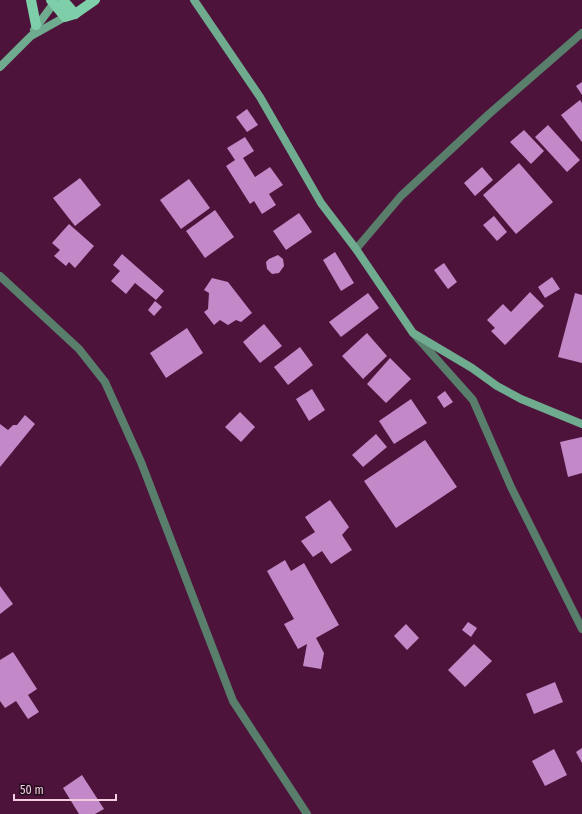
<svg xmlns="http://www.w3.org/2000/svg" width="582" height="814" viewBox="0 0 582 814" font-family="'Fira Sans Condensed',sans-serif">
  <rect width="100%" height="100%" fill="#4e133b"/>
  <g fill="#c288c8">
    <path d="M 582,82 L 582,95 L 576,86 Z"/>
    <path d="M 580,100 L 582,103 L 582,142 L 561,115 Z"/>
    <path d="M 247,109 L 258,125 L 247,132 L 236,117 Z"/>
    <path d="M 548,125 L 580,160 L 567,172 L 535,137 Z"/>
    <path d="M 524,130 L 544,151 L 531,164 L 510,142 Z"/>
    <path d="M 245,137 L 254,151 L 243,158 L 255,177 L 270,167 L 283,185 L 269,194 L 276,205 L 262,214 L 254,201 L 250,204 L 226,166 L 235,160 L 227,148 Z"/>
    <path d="M 519,163 L 553,202 L 516,234 L 483,195 Z"/>
    <path d="M 482,167 L 493,180 L 475,196 L 464,183 Z"/>
    <path d="M 80,178 L 101,205 L 75,226 L 53,198 Z"/>
    <path d="M 189,179 L 210,208 L 181,229 L 160,200 Z"/>
    <path d="M 215,210 L 234,237 L 205,258 L 186,231 Z"/>
    <path d="M 299,213 L 312,232 L 286,250 L 273,231 Z"/>
    <path d="M 494,216 L 507,232 L 497,241 L 483,225 Z"/>
    <path d="M 69,224 L 94,246 L 75,268 L 69,262 L 66,266 L 54,256 L 60,250 L 52,243 Z"/>
    <path d="M 335,252 L 354,283 L 341,291 L 323,260 Z"/>
    <path d="M 122,254 L 164,291 L 156,300 L 135,283 L 126,294 L 111,281 L 120,271 L 113,265 Z"/>
    <path d="M 278,255 L 283,259 L 284,266 L 279,273 L 272,274 L 267,269 L 266,262 L 269,259 Z"/>
    <path d="M 444,263 L 457,282 L 448,289 L 434,270 Z"/>
    <path d="M 552,277 L 560,289 L 545,298 L 538,287 Z"/>
    <path d="M 212,278 L 228,282 L 252,313 L 241,322 L 236,320 L 228,325 L 220,320 L 214,325 L 204,312 L 208,309 L 209,293 L 204,290 Z"/>
    <path d="M 530,292 L 544,306 L 505,345 L 491,331 L 495,328 L 487,320 L 503,304 L 511,312 Z"/>
    <path d="M 368,293 L 379,308 L 341,337 L 329,322 Z"/>
    <path d="M 575,293 L 582,295 L 582,363 L 558,357 Z"/>
    <path d="M 155,301 L 162,307 L 154,316 L 148,310 Z"/>
    <path d="M 264,324 L 282,346 L 260,363 L 243,342 Z"/>
    <path d="M 187,328 L 203,353 L 166,378 L 150,353 Z"/>
    <path d="M 367,333 L 387,356 L 363,379 L 342,356 Z"/>
    <path d="M 300,347 L 313,365 L 288,385 L 274,367 Z"/>
    <path d="M 390,358 L 411,379 L 386,403 L 367,384 Z"/>
    <path d="M 312,389 L 325,410 L 309,421 L 296,399 Z"/>
    <path d="M 445,391 L 453,402 L 444,408 L 437,397 Z"/>
    <path d="M 411,399 L 427,423 L 394,444 L 379,421 Z"/>
    <path d="M 240,412 L 255,427 L 241,442 L 225,427 Z"/>
    <path d="M 25,415 L 35,424 L 0,467 L 0,424 L 8,430 L 13,425 L 17,425 Z"/>
    <path d="M 376,434 L 387,447 L 363,467 L 352,455 Z"/>
    <path d="M 582,437 L 582,473 L 568,477 L 560,442 Z"/>
    <path d="M 425,440 L 457,487 L 396,528 L 364,481 Z"/>
    <path d="M 330,500 L 349,527 L 342,535 L 352,550 L 331,564 L 322,551 L 313,557 L 301,541 L 315,532 L 305,517 Z"/>
    <path d="M 285,560 L 291,571 L 304,563 L 339,625 L 316,638 L 324,653 L 321,669 L 303,666 L 307,644 L 298,649 L 284,624 L 294,619 L 267,571 Z"/>
    <path d="M 0,586 L 13,604 L 0,614 Z"/>
    <path d="M 468,622 L 477,628 L 471,637 L 462,630 Z"/>
    <path d="M 406,624 L 419,638 L 407,650 L 394,636 Z"/>
    <path d="M 474,644 L 492,661 L 465,687 L 448,670 Z"/>
    <path d="M 13,652 L 37,689 L 28,695 L 39,712 L 28,719 L 16,701 L 5,708 L 0,701 L 0,660 Z"/>
    <path d="M 555,682 L 563,702 L 534,714 L 526,694 Z"/>
    <path d="M 582,748 L 582,763 L 576,752 Z"/>
    <path d="M 554,749 L 567,775 L 545,786 L 532,761 Z"/>
    <path d="M 82,775 L 104,809 L 95,814 L 79,814 L 63,788 Z"/>
  </g>
  <g fill="none" stroke-linecap="round" stroke-linejoin="round">
    <g stroke="#597e6c" stroke-width="8">
      <path d="M 356,249 L 401,196 L 489,114 L 582,33"/>
      <path d="M 0,276 L 79,349 L 105,382 L 141,462 L 233,701 L 307,814"/>
      <path d="M 415,335 L 473,400 L 511,487 L 582,629"/>
    </g>
    <g stroke="#6fab8f" stroke-width="8">
      <path d="M 194,0 L 260,97 L 321,203 L 356,249 L 413,333 L 472,368 L 497,386 L 521,399 L 582,424"/>
      <path d="M 34,30 L 54,3"/>
      <path d="M 0,67 L 31,36 L 65,17"/>
    </g>
    <g stroke="#7fceaa" stroke-width="10">
      <path d="M 31,0 L 36,25"/>
      <path d="M 51,0 L 65,17 L 75,14 L 95,0"/>
      <path d="M 63,0 L 75,14"/>
    </g>
  </g>
  <path d="M14 794v6h102v-6" fill="none" stroke="#f2cce1" stroke-width="2"/>
  <text x="20" y="794" font-size="12" fill="#f2cce1" stroke="#250c1c" stroke-width="3" paint-order="stroke">50 m</text>
</svg>
